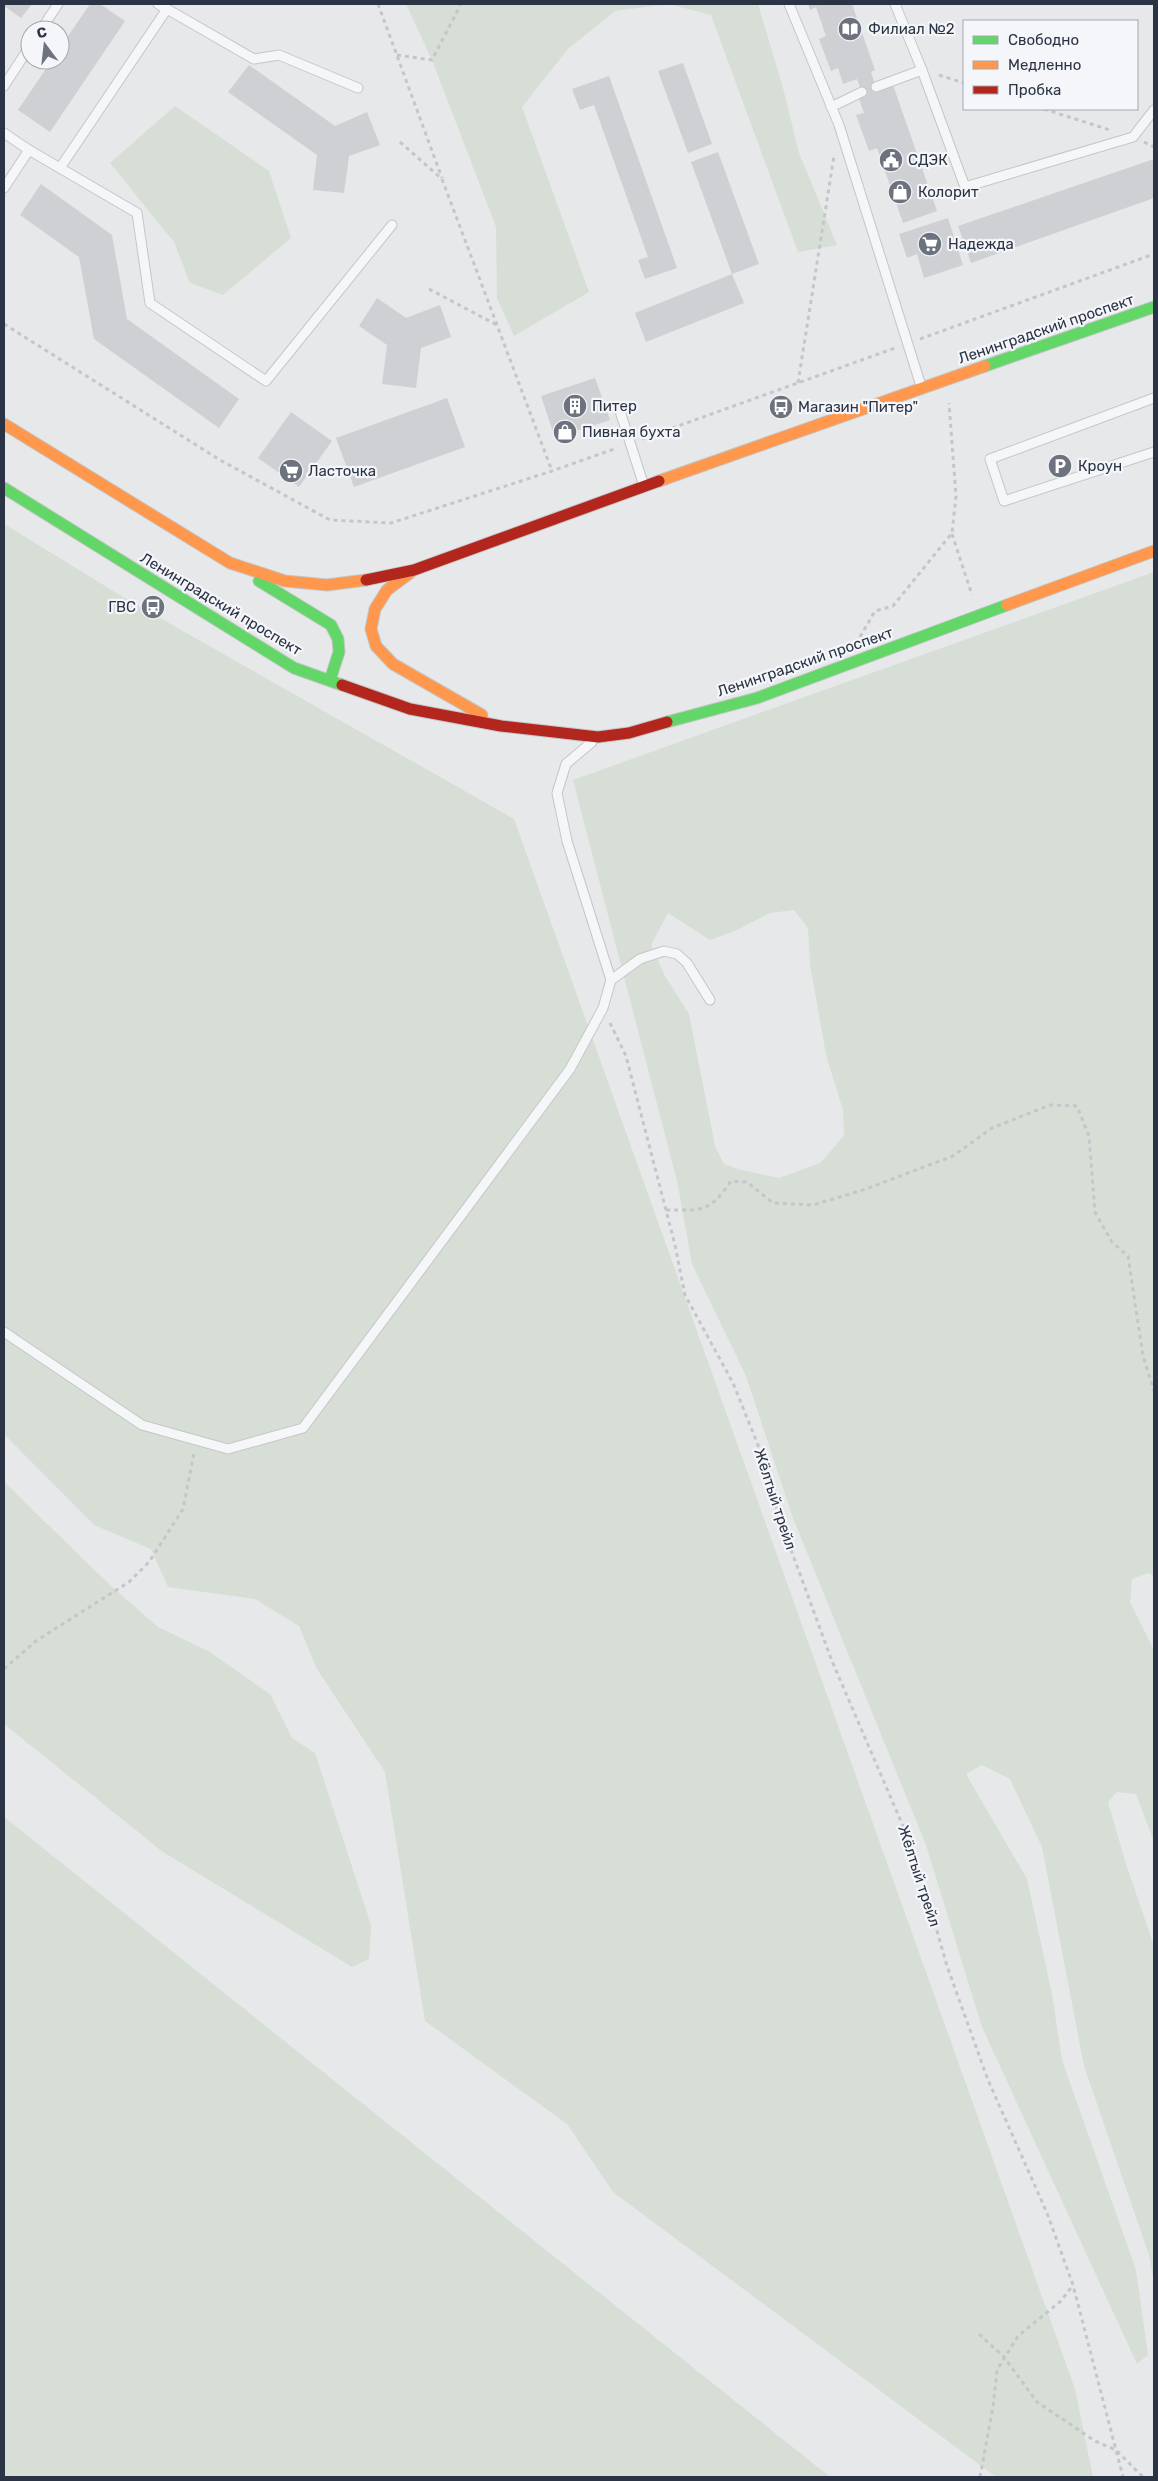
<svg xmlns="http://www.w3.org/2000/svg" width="1158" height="2481" viewBox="0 0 1158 2481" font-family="Rubik,sans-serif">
  <rect width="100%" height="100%" fill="#e6e8ea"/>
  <g fill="#d6ded6" fill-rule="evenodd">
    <path d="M 406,4 L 758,4 L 783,88 L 799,153 L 837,245 L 798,252 L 711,15 L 669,4 L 615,11 L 568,49 L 522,107 L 589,292 L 514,336 L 497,298 L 496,227 L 432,60 Z"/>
    <path d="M 175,106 L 269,171 L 291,238 L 223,295 L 190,283 L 174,242 L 110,163 Z"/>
    <path d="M 4,524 L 123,597 L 514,819 L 1075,2389 L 1093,2477 L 996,2477 L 613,2192 L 567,2124 L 425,2021 L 385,1772 L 317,1669 L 299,1626 L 255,1599 L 168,1587 L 151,1549 L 94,1525 L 4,1434 Z"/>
    <path d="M 1154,572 L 1154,1576 L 1148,1573 L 1132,1579 L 1130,1602 L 1154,1650 L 1154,1842 L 1136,1794 L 1117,1792 L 1108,1802 L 1126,1864 L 1154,1946 L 1154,2282 L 1149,2255 L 1084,2066 L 1042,1847 L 1010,1779 L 982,1765 L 966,1774 L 1027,1879 L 1052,1994 L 1062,2060 L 1136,2270 L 1148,2355 L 1137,2364 L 982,2027 L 926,1845 L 793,1518 L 746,1376 L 692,1264 L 678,1185 L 573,780 ZM 794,910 L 808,928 L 810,964 L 826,1055 L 843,1110 L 844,1136 L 820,1163 L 779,1178 L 741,1170 L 724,1164 L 715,1146 L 689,1014 L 665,976 L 651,945 L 668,913 L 710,940 L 737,930 L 770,913 Z"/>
    <path d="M 4,1482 L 111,1586 L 158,1627 L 208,1651 L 270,1694 L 292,1738 L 315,1753 L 371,1925 L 369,1959 L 352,1967 L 163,1852 L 4,1724 Z"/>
    <path d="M 4,1817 L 830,2477 L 831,2477 L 4,2477 Z"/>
  </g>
  <g fill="#ced0d3">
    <path d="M 4,4 L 32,4 L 21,18 L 4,6 Z"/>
    <path d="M 90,4 L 100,4 L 125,21 L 50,132 L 18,110 L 52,60 L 60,60 L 60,48 Z"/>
    <path d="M 808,4 L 852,4 L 875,70 L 871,72 L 877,90 L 893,85 L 937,211 L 903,223 L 877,148 L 869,151 L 856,115 L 864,113 L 858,96 L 863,95 L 857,79 L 843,84 L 838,68 L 831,71 L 819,39 L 826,36 L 816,7 L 810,10 Z"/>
    <path d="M 683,63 L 712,144 L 688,153 L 658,71 Z"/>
    <path d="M 249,65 L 335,126 L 367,112 L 380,145 L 349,156 L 344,193 L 313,190 L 317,155 L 228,92 Z"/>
    <path d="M 609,76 L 677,268 L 645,279 L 638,260 L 648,257 L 594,105 L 580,110 L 572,89 Z"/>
    <path d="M 718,152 L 759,264 L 732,274 L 744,303 L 646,342 L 635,313 L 732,274 L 691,162 Z"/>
    <path d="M 1154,159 L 1154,198 L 971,263 L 958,226 Z"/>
    <path d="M 41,184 L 112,235 L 127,319 L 239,399 L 219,428 L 94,339 L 79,257 L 20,215 Z"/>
    <path d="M 948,218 L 963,265 L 924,278 L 917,254 L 907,258 L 899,234 Z"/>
    <path d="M 377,298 L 406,318 L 440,305 L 451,337 L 421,348 L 416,388 L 382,384 L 387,345 L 359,326 Z"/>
    <path d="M 595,378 L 610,420 L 555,438 L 541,396 Z"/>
    <path d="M 447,398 L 465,447 L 354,487 L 336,438 Z"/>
    <path d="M 291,412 L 332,441 L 299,487 L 258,458 Z"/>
  </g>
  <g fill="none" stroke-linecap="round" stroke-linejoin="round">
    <g stroke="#c4c6c8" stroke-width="11">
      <g id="lane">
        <path d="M 789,4 L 839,125 L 921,386"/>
        <path d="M 895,4 L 922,70 L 965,187 L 1133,137 L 1154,110"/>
        <path d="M 167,9 L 254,59 L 279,55 L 358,88"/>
        <path d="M 41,30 L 58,4"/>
        <path d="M 4,86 L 30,46"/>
        <path d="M 876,87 L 922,70"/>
        <path d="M 831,107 L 862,92"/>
        <path d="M 4,133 L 29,150"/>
        <path d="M 60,168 L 167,9 L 158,4"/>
        <path d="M 4,188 L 29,150 L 137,213 L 150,303 L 266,381 L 392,225"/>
        <path d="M 1154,398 L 990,459 L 1004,501 L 1154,452"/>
        <path d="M 619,408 L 643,483"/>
        <path d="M 592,742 L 566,764 L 557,793 L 567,841 L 611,980"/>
        <path d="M 4,1332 L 142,1425 L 228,1449 L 303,1428 L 570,1069 L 603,1008 L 611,980 L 640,959 L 664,951 L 677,954 L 687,963 L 710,1000"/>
      </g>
    </g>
    <g stroke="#c4c6c8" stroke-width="13">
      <g id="fast">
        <path d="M 985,366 L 1154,307"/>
        <path d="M 4,488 L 294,668 L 342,685"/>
        <path d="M 259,581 L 331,625 L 338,639 L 339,652 L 330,680"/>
        <path d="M 667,722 L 757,698 L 1007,605"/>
      </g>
    </g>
    <g stroke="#c4c6c8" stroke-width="13">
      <g id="slow">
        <path d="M 4,424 L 230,563 L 285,581 L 327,585 L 366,580"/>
        <path d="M 659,481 L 985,366"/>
        <path d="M 410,573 L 387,590 L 375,609 L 371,629 L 376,646 L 393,664 L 482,715"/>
        <path d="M 1007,605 L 1154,551"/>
      </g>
    </g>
    <g stroke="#c4c6c8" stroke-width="13">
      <g id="jam">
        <path d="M 366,580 L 414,570 L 659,481"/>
        <path d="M 342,685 L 410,709 L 501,726 L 598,737 L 629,733 L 667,722"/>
      </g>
    </g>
    <g stroke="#c5c6ca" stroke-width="3" stroke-dasharray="4 4" stroke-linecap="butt">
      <path d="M 378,4 L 442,178"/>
      <path d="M 397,55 L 432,60 L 461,4"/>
      <path d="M 939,75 L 964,83"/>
      <path d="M 1044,109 L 1110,130"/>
      <path d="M 400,142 L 442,179 L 552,471"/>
      <path d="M 1144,142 L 1154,147"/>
      <path d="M 429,289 L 497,325"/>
      <path d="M 4,324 L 220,460 L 330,520 L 391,523 L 552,471 L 617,448"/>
      <path d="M 920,339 L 1154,254"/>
      <path d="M 798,383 L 834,156"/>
      <path d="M 642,439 L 895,348"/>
      <path d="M 952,534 L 972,595"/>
      <path d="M 860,637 L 875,611 L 893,606 L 952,533 L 956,496 L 949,403"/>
      <path d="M 610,1023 L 626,1056 L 675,1245 L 685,1295 L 733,1383 L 760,1450 L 780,1520 L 832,1661 L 915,1854 L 947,1966 L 988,2080 L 1047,2213 L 1073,2285 L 1123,2477"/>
      <path d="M 666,1210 C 703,1210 709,1213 731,1181 L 747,1182 L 773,1203 L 813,1205 L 866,1189 L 953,1156 L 992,1128 L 1050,1105 L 1077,1106 L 1089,1136 L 1095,1212 L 1112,1242 L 1128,1256 L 1143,1356 L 1154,1391"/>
      <path d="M 4,1669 L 36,1641 L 129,1582 L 149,1562 L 183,1509 L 194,1453"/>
      <path d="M 979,2334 L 1004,2357 L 1037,2402 L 1095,2441 L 1116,2450 L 1143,2477"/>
      <path d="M 980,2477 L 993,2407 L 997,2370 L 1018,2336 L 1061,2301 L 1073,2285"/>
    </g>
    <use href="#lane" stroke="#f5f6f7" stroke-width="9"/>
    <use href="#fast" stroke="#63d668" stroke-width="11"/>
    <use href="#slow" stroke="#ff974d" stroke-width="11"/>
    <use href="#jam" stroke="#b3261e" stroke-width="11"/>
  </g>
  <defs>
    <g id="library-disc" transform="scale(1.25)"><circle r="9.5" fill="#6c737f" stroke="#f4f6f9"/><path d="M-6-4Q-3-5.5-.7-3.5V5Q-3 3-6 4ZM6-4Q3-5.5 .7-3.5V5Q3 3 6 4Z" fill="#fff"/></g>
    <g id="civic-disc" transform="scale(1.25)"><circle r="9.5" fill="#6c737f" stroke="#f4f6f9"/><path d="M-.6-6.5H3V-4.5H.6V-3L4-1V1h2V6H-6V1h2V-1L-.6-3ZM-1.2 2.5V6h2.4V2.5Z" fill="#fff"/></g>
    <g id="shop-disc" transform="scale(1.25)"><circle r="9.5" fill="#6c737f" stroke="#f4f6f9"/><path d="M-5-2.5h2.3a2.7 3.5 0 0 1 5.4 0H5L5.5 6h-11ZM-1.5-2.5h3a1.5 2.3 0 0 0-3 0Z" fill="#fff"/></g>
    <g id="supermarket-disc" transform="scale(1.25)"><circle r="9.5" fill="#6c737f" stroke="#f4f6f9"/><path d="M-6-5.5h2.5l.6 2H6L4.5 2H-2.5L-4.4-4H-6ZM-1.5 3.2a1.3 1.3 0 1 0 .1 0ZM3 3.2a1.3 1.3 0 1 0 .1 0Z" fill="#fff"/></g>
    <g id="building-disc" transform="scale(1.25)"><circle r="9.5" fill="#6c737f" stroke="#f4f6f9"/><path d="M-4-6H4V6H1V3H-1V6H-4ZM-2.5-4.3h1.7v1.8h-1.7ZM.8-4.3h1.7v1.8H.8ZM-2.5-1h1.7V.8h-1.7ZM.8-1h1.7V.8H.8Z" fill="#fff"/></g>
    <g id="bus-disc" transform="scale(1.25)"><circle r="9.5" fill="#6c737f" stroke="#f4f6f9"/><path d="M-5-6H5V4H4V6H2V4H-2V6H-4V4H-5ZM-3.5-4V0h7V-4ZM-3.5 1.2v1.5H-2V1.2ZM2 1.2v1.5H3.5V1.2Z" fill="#fff"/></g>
    <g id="parking-disc" transform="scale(1.25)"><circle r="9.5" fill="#6c737f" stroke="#f4f6f9"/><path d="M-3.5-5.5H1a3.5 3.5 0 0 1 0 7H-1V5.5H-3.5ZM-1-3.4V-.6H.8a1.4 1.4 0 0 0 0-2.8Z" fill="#fff"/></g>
  </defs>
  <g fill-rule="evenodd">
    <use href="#library-disc" x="850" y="29"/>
    <use href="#civic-disc" x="891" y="160"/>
    <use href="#shop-disc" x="900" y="192"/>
    <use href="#supermarket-disc" x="930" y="244"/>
    <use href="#building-disc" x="575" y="406"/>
    <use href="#bus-disc" x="781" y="407"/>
    <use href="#shop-disc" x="565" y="432"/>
    <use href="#parking-disc" x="1060" y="466"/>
    <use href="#supermarket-disc" x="291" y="471"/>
    <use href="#bus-disc" x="153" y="607"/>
  </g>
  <g text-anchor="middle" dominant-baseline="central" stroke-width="4.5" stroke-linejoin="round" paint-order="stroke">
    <g font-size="15" fill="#2b3445" stroke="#f4f6f9" text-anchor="start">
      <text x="868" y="29">Филиал №2</text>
      <text x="908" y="160">СДЭК</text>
      <text x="918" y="192">Колорит</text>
      <text x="948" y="244">Надежда</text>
      <text x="592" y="406">Питер</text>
      <text x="798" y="407">Магазин "Питер"</text>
      <text x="582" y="432">Пивная бухта</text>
      <text x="1078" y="466">Кроун</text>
      <text x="308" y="471">Ласточка</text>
      <text x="136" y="607" text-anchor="end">ГВС</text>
    </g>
    <g font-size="15" fill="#2b3445" stroke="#f4f6f9">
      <text transform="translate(1046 329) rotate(-19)">Ленинградский проспект</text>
      <text transform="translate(221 604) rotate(31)">Ленинградский проспект</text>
      <text transform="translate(805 662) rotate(-19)">Ленинградский проспект</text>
      <text transform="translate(775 1499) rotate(72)">Жёлтый трейл</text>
      <text transform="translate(919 1876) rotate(72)">Жёлтый трейл</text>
    </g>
  </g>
  <rect width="1158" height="2481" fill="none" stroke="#2b3445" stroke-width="10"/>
  <rect x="963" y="20" width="175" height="90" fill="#f4f6f9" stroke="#a4a8b1"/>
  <rect x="973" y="36" width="25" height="8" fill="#63d668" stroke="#a4a8b1"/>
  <text x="1008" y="45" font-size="15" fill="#2b3445">Свободно</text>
  <rect x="973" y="61" width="25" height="8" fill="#ff974d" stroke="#a4a8b1"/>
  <text x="1008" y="70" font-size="15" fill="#2b3445">Медленно</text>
  <rect x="973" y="86" width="25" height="8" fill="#b3261e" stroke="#a4a8b1"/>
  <text x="1008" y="95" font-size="15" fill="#2b3445">Пробка</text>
  <g transform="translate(45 45) rotate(345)"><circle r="24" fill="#f4f6f9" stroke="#a4a8b1"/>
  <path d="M0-4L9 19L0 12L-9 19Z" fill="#6c737f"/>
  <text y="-8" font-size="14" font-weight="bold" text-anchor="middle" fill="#2b3445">С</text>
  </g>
</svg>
